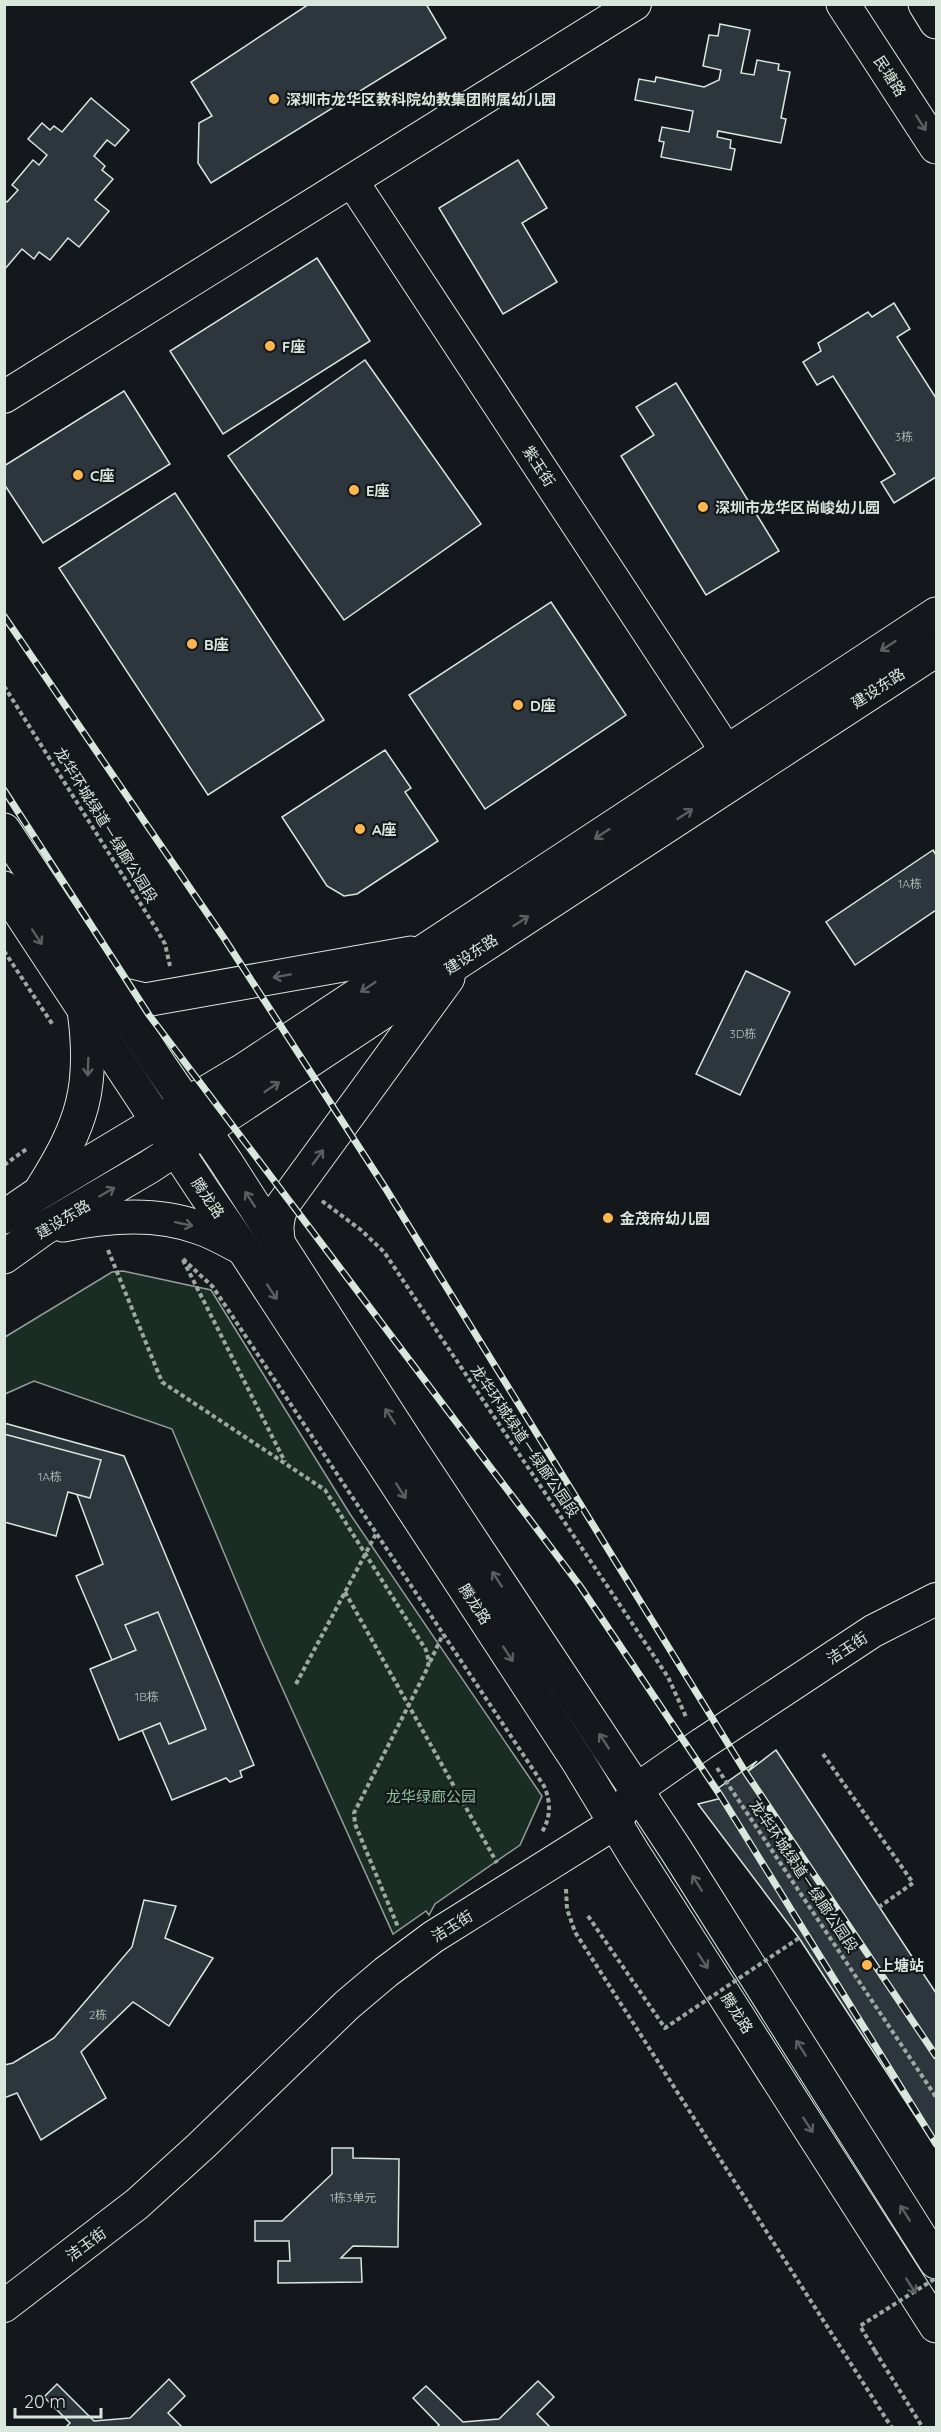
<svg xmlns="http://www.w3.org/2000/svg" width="941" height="2432" viewBox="0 0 941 2432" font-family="Quicksand,'Noto Sans SC',sans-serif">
  <rect width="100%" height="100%" fill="#14181c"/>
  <path fill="#1a2d24" stroke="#939e99" stroke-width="1.5" d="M 123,1271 L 211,1290 L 350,1514 L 542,1796 L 520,1845 L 435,1904 L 429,1915 L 426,1911 L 393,1934 L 261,1641 L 172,1429 L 34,1381 L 5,1394 L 5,1337 L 112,1272 Z"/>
  <g fill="#2c363c" stroke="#d8e6dc" stroke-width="1.5">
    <path d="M 309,4 L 426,4 L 446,38 L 211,183 L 198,163 L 199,123 L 212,116 L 191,82 Z"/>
    <path d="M 720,24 L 750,30 L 741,73 L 754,75 L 757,60 L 779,64 L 778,70 L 790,72 L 781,118 L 786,119 L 781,143 L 718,131 L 717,137 L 731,140 L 730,148 L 735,149 L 731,170 L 661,157 L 664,142 L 659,141 L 662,127 L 689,132 L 693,111 L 635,100 L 639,79 L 655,82 L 656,77 L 704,87 L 719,80 L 721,70 L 703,66 L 709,35 L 718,36 Z"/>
    <path d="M 91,98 L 129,130 L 115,146 L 107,140 L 94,156 L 105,166 L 102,170 L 113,179 L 95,200 L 109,211 L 79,247 L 68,238 L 50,260 L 39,252 L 34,259 L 22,249 L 4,270 L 4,200 L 7,202 L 18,190 L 12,185 L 33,160 L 39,165 L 47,155 L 28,139 L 42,123 L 50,130 L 54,126 L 62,132 Z"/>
    <path d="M 518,160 L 547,208 L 522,223 L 557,282 L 503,314 L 439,208 Z"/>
    <path d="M 317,258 L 370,341 L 223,434 L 170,351 Z"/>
    <path d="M 894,303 L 910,329 L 897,337 L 936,398 L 936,477 L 894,503 L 881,482 L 895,474 L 833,376 L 817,385 L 803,362 L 821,351 L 818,343 L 868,312 L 872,317 Z"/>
    <path d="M 365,360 L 481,524 L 344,620 L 228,456 Z"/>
    <path d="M 676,383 L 779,551 L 706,595 L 621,456 L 654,435 L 636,407 Z"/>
    <path d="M 124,391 L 170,464 L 43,543 L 4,484 L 4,466 Z"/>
    <path d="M 175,493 L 324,720 L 208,795 L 59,568 Z"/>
    <path d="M 551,602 L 626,715 L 485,809 L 409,695 Z"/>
    <path d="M 385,750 L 411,788 L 405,792 L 438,841 L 357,894 L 344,896 L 327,886 L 282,817 Z"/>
    <path d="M 933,850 L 936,855 L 936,910 L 855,965 L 826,922 Z"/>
    <path d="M 746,971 L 790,992 L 740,1095 L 696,1074 Z"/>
    <path d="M 4,1423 L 124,1456 L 254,1765 L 240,1771 L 242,1777 L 230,1782 L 226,1778 L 172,1800 L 76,1576 L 103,1564 L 73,1484 L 4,1461 Z"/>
    <path d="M 4,1434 L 101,1460 L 90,1498 L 68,1492 L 56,1536 L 4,1522 Z"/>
    <path d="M 158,1612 L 206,1729 L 169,1744 L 160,1723 L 119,1740 L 90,1669 L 136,1650 L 125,1625 Z"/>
    <path d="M 776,1750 L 936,1993 L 936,2148 L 799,1938 L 698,1804 L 722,1798 L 717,1789 L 757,1761 L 746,1773 Z"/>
    <path d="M 144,1900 L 176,1906 L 165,1938 L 213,1958 L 169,2026 L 133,2002 L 81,2052 L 106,2098 L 41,2140 L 17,2093 L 4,2098 L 4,2065 L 13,2063 L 54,2038 L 132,1947 Z"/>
    <path d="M 332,2148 L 353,2148 L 353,2158 L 399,2159 L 398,2247 L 353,2246 L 341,2258 L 361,2258 L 362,2282 L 278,2283 L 278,2261 L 290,2261 L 289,2241 L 255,2241 L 255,2221 L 282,2221 L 332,2174 Z"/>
    <path d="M 169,2379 L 185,2396 L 168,2413 L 183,2428 L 65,2428 L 70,2423 L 44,2397 L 57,2384 L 94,2421 L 130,2418 Z"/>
    <path d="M 538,2381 L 554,2397 L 537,2414 L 551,2428 L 436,2428 L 439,2425 L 413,2398 L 426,2386 L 463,2422 L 499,2419 Z"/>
  </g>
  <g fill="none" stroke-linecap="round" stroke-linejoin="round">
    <g stroke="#d8e6dc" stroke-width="34">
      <g id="minor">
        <path d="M 352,181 L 727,752"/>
        <path d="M 4,397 L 635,4"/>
        <path d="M 4,2306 L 137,2204 L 201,2146 L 347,2005 L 386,1972 L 433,1937 L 615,1823 L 636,1790 L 702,1744 L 873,1631 L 936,1599"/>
      </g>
    </g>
    <g stroke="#d8e6dc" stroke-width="35">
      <g id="major">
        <path d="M 843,4 L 936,147"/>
        <path d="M 925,4 L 936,22"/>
        <path d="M 4,830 L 159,1064 L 226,1162 L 405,1440 L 676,1850 L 936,2262"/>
        <path d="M 4,888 L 204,1192 L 244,1250 L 579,1763 L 634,1854 L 936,2326"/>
        <path d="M 107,987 L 120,994 L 145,1000 L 411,953"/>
        <path d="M 41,1190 C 82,1125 95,1088 84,1010"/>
        <path d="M 4,1217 L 39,1193 L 242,1071 L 936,614"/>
        <path d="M 63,1225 C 106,1216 158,1212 200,1228 C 215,1233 228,1241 242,1248"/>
        <path d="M 279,1245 C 276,1230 276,1220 282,1206 L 448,978"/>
        <path d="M 4,1257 L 43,1229 L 149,1167 L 460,961 L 936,650"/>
      </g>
    </g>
    <g stroke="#9da8a2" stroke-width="4" stroke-dasharray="4.5 3" stroke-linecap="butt">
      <path d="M 4,686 L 157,930 L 165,944 L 170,966"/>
      <path d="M 4,951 L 53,1025"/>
      <path d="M 4,1165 L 28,1148"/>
      <path d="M 322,1201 L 361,1230 L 384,1252 L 668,1677 L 687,1719"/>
      <path d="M 108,1250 L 162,1382 L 325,1490 L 426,1650 L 429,1662 L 427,1669 L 354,1813 L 355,1824 L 398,1927"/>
      <path d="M 183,1259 L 213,1287 L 544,1786 C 551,1802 551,1817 542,1832"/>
      <path d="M 183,1260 L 285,1462"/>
      <path d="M 345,1592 L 497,1863"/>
      <path d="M 430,1662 L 443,1634"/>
      <path d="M 296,1684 L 376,1534"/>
      <path d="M 823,1754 L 913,1883 L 879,1907"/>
      <path d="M 717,1768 L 936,2097"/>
      <path d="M 566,1889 L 567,1909 L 575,1932 L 892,2428"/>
      <path d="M 875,2351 L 923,2428"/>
    </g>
    <use href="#minor" stroke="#14181c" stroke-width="32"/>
    <use href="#major" stroke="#14181c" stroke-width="33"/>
    <g stroke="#d8e6dc" stroke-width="7">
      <g id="rail">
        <path d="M 4,616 L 224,938 L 386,1189 L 746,1773 L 936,2056"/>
        <path d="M 4,790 L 149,1015 L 580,1586 L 722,1798 L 936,2144"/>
      </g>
    </g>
    <use href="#rail" stroke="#14181c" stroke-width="4.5" stroke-dasharray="14" stroke-linecap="butt"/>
    <g stroke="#9da8a2" stroke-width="4" stroke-dasharray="4.5 3" stroke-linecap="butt">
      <path d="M 588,1916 L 665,2028 L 799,1938"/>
      <path d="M 875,2351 L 860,2326 L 936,2278"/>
    </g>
  </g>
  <defs><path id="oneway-shaft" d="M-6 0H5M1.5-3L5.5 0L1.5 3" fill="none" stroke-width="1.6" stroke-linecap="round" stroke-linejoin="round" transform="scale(1.5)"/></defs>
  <g stroke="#59605f">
    <use href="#oneway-shaft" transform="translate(921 123) rotate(57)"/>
    <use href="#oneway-shaft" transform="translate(888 646) rotate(147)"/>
    <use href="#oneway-shaft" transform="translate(685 814) rotate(-33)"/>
    <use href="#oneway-shaft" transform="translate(602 834) rotate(147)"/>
    <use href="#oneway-shaft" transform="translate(521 921) rotate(-33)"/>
    <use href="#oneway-shaft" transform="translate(37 937) rotate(57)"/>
    <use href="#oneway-shaft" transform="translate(282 976) rotate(170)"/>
    <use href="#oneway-shaft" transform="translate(368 987) rotate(146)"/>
    <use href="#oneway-shaft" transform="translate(88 1067) rotate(92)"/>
    <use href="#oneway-shaft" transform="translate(272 1087) rotate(-34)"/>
    <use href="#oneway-shaft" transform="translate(318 1157) rotate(-54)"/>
    <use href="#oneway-shaft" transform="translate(107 1192) rotate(-30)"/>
    <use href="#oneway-shaft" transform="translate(250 1199) rotate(-123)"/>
    <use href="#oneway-shaft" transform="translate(184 1224) rotate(12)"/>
    <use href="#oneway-shaft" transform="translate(272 1292) rotate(57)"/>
    <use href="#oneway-shaft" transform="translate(390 1416) rotate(-123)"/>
    <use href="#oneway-shaft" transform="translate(401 1491) rotate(57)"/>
    <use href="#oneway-shaft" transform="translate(497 1579) rotate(-123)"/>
    <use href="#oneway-shaft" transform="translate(508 1654) rotate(57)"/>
    <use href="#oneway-shaft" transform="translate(604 1741) rotate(-123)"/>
    <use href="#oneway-shaft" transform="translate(697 1883) rotate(-122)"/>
    <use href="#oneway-shaft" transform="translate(703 1961) rotate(57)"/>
    <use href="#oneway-shaft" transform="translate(801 2048) rotate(-122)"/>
    <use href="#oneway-shaft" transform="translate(808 2125) rotate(57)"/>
    <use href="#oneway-shaft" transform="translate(905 2213) rotate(-122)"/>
    <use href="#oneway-shaft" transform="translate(911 2286) rotate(57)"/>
  </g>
  <g fill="#ffb74d" stroke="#14181c" stroke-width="2">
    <circle cx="274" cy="99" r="6"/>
    <circle cx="270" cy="346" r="6"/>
    <circle cx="78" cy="475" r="6"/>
    <circle cx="354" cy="490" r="6"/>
    <circle cx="703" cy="507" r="6"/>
    <circle cx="192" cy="644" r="6"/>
    <circle cx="518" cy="705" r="6"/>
    <circle cx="360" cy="829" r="6"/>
    <circle cx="608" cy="1218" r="6"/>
    <circle cx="867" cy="1965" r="6"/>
  </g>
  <g text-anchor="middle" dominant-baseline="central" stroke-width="4.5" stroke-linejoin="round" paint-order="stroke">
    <g font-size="12" fill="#adbab4">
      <text x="904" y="436">3栋</text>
      <text x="910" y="883">1A栋</text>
      <text x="743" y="1033">3D栋</text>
      <text x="50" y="1476">1A栋</text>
      <text x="147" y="1696">1B栋</text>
      <text x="98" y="2014">2栋</text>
      <text x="353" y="2197">1栋3单元</text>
    </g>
    <g font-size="15" fill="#d8e6dc" stroke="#14181c">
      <text transform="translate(890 76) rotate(57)">民塘路</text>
      <text transform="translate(539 466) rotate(57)">紫玉街</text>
      <text transform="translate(878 688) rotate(-33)">建设东路</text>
      <text transform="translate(106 825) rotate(58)">龙华环城绿道－绿廊公园段</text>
      <text transform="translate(471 954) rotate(-33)">建设东路</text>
      <text transform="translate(208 1198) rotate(56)">腾龙路</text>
      <text transform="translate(63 1219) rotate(-31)">建设东路</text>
      <text transform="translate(525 1441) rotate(56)">龙华环城绿道－绿廊公园段</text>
      <text transform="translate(475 1604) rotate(57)">腾龙路</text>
      <text transform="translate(847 1648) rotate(-33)">洁玉街</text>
      <text transform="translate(804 1876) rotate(56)">龙华环城绿道－绿廊公园段</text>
      <text transform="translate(452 1926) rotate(-32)">洁玉街</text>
      <text transform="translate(737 2013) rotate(57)">腾龙路</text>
      <text transform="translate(86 2244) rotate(-36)">洁玉街</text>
    </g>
    <g font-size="15" font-weight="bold" fill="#d8e6dc" stroke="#14181c" text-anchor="start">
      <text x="286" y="99">深圳市龙华区教科院幼教集团附属幼儿园</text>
      <text x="282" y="346">F座</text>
      <text x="90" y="475">C座</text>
      <text x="366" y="490">E座</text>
      <text x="715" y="507">深圳市龙华区尚峻幼儿园</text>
      <text x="204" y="644">B座</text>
      <text x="530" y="705">D座</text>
      <text x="372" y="829">A座</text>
      <text x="620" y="1218">金茂府幼儿园</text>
      <text x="879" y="1965">上塘站</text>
    </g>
    <g font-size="15" fill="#8ac095" stroke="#14181c">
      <text x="431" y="1796">龙华绿廊公园</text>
    </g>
  </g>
  <rect width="941" height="2432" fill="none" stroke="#d8e6dc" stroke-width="12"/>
  <path d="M15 2408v9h86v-9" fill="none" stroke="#d8e6dc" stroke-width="3"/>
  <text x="24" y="2408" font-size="18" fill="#d8e6dc" stroke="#14181c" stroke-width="4.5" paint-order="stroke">20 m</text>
</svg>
